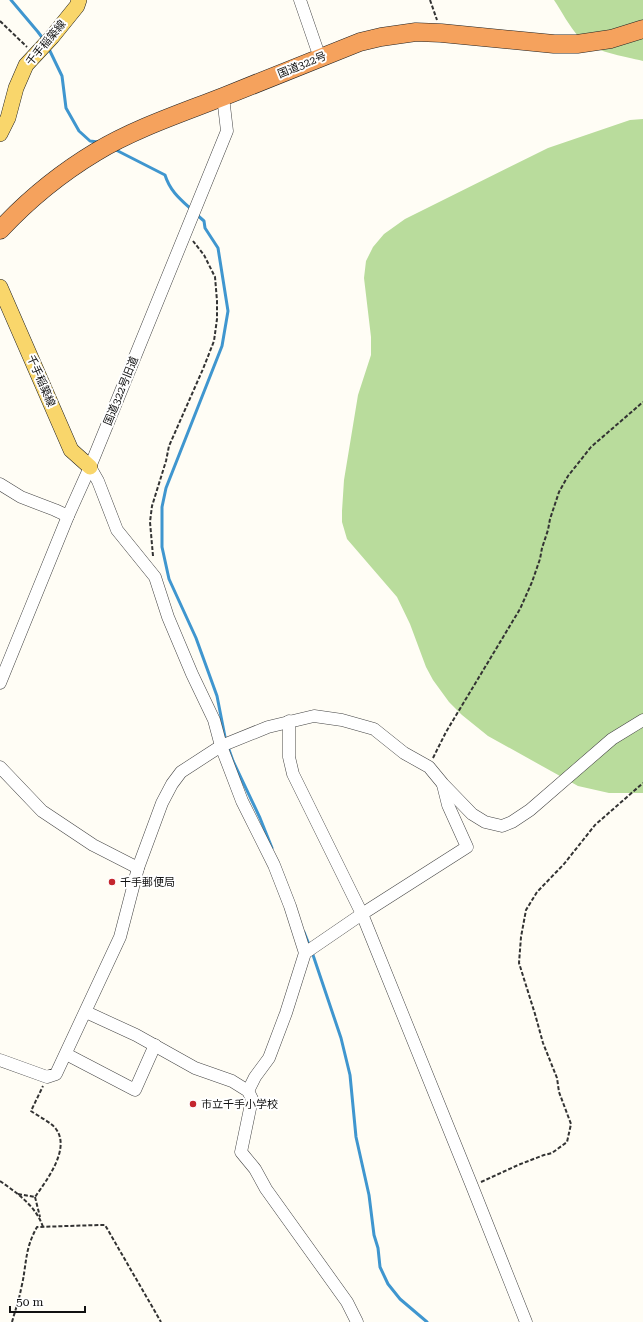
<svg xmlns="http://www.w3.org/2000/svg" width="643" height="1322" viewBox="0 0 643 1322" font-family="'Roboto Serif','Noto Sans JP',serif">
  <rect width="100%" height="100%" fill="#fffdf5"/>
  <g fill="#b9dc9c">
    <path d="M 554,0 L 643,0 L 643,61 C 624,56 592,52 579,37 C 569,26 562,12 554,0 Z"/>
    <path d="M 643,119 L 643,793 L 609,793 L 578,786 L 488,736 L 462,715 L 449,702 L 433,680 L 426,667 L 410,624 L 397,597 L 347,539 L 342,522 L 342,511 L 344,480 L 358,395 L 371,355 L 371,337 L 364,278 L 366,261 L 373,247 L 384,234 L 405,219 L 548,148 L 630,120 Z"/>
  </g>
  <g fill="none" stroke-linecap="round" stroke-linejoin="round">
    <g stroke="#3f96cf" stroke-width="3">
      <path d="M 11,0 L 38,32 L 44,40"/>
      <path d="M 48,47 L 62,76 L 66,108 L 79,131 L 90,141 L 98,142"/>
      <path d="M 114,149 L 165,175 C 170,191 180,199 192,210"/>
      <path d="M 196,214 L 204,221 L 205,228 L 218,248 L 228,311 L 222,346 L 166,488 L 162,507 L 162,547 L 169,579 L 196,638 L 217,696 L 226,742"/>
      <path d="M 228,747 L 233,761 L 260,818 L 272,848"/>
      <path d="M 304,932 L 310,947"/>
      <path d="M 312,952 L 341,1038 L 350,1075 L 356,1137 L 369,1195 L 374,1235 L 378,1248 L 380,1267 L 388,1284 L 400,1299 L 427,1322"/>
    </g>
    <g stroke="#444" stroke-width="13">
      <g id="minor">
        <path d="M 300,0 L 320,58"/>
        <path d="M 90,467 L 98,481 L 117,530 L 155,577 L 168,617 L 192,674 L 214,720 L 221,746 L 242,801 L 274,865 L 290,906 L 305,953"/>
        <path d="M 0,484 L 21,497 L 55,510 L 68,516"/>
        <path d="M 0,683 L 68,516 L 90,467 L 227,131 L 223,97"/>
        <path d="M 289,721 L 289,757 L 293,774 L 362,914 L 472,1186 L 526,1322"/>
        <path d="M 0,767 L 42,811 L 93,845 L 138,868"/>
        <path d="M 86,1012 L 136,1035 L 195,1068 L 232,1081 L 248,1091 L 252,1099 L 241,1152 L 255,1169 L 266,1189 L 347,1302 L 357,1322"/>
        <path d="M 66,1054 L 135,1090 L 155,1045"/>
        <path d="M 0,1060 L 47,1077 L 56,1074 L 120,937 L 138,868 L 162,803 L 172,784 L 181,772 L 221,746 L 268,727 L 314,716 L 342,720 L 374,729 L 404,753 L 429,767 L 443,784 L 472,814 L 485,822 L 502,826 L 512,822 L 530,810 L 612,739 L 643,720"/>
        <path d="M 248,1091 L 255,1077 L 269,1058 L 286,1013 L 305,953 L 362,914 L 467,847 L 448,805 L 443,785"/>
      </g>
    </g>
    <g stroke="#222" stroke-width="16">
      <g id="major">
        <path d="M 0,134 L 8,118 L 16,88 L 26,65 L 52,37 L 77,6 L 79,0"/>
        <path d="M 0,287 L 71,450 L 90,467"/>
      </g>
    </g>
    <g stroke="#222" stroke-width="19">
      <path id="highway" d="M 0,230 C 28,200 61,173 96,152 C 136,128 182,113 225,96 C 270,78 315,60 360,42 L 381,37 L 416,32 L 441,33 L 554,44 L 577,44 L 611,39 L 643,29"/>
    </g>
    <g stroke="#333" stroke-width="2" stroke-dasharray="4 2" stroke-linecap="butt">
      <path d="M 430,0 L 437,20"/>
      <path d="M 0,21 L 27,47"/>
      <path d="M 153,556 L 150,522 L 152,506 L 166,461 L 169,446 L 203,369 L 214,341 L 217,319 L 217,301 L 215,277 L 204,255 L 193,241"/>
      <path d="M 433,758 L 446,732 L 520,609 L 532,582 L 540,559 L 542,548 L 548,530 L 550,519 L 559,492 L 568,476 L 591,447 L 643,402"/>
      <path d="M 0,1181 C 17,1193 36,1206 43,1227"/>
      <path d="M 481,1182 L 518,1165 L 544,1155 L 552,1153 L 567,1142 L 571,1124 L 559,1092 L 557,1078 L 543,1043 L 535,1014 L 519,963 L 521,937 L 526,910 L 537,892 L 564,864 L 595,825 L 643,783"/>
      <path d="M 18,1194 L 35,1197 C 46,1181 71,1149 56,1129 C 52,1123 38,1116 31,1111 L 43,1086"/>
      <path d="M 35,1197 L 40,1217"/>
      <path d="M 12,1322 C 15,1311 19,1300 21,1289 C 27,1265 24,1250 37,1227 L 99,1225 L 105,1225 L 161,1322"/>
    </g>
    <use href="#minor" stroke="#fff" stroke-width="12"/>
    <use href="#major" stroke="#f9d66b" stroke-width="15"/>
    <use href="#highway" stroke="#f5a25d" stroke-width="18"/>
  </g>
  <g fill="#c4262e" stroke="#fff" stroke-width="1.5">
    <circle cx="112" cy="882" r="4"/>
    <circle cx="193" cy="1104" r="4"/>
  </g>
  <g text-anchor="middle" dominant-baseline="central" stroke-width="4" stroke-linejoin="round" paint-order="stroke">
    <g font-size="11" fill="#111" stroke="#fff">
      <text transform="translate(46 43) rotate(-50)">千手稲築線</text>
      <text transform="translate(302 65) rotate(-22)">国道322号</text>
      <text transform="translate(41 381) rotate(67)">千手稲築線</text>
      <text transform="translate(121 391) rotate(-68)">国道322号旧道</text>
    </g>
    <g font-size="11" fill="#111" stroke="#fff" text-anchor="start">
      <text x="120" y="882">千手郵便局</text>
      <text x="201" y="1104">市立千手小学校</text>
    </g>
  </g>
  <path d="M10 1306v6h75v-6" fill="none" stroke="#111111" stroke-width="2"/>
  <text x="16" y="1306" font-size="12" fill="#111111" stroke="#ffffff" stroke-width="3" paint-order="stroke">50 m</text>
</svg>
